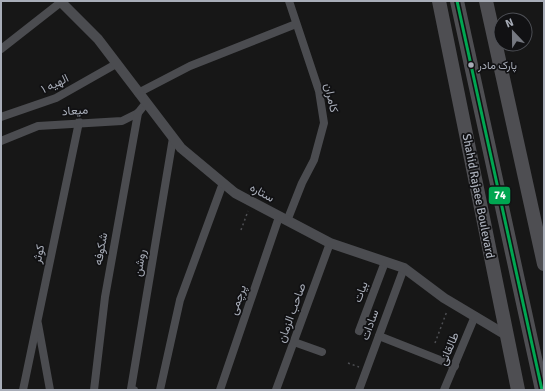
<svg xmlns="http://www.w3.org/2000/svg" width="545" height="391" viewBox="0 0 545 391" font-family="Signika,Vazirmatn,sans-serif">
  <rect width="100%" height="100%" fill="#171717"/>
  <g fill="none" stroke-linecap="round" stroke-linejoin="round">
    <g stroke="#4d4e52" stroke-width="1.5" stroke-dasharray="2 3" stroke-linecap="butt">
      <path d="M 241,230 L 248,211"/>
      <path d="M 435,343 L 447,311"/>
      <path d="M 348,363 L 359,367"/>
    </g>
    <g stroke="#4b4c50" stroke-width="8">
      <path d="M 1,49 L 61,2"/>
      <path d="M 138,93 L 190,66 L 296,24"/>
      <path d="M 1,117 L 56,98 L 116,64"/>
      <path d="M 1,141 L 38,126 L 122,121 L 138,113 L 146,103"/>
      <path d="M 287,221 L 302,183 L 314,160 L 324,123 L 319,91 L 289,1"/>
      <path d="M 38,324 L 50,390"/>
      <path d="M 359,331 L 385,262"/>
      <path d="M 379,336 L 455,366"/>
      <path d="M 294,342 L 322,352"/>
      <path d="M 23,390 L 79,122"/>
      <path d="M 94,390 L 105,297 L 138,113"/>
      <path d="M 134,390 L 131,389 L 173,138"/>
      <path d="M 160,390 L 180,300 L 223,183"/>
      <path d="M 220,390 L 279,217"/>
      <path d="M 276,390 L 330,243"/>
      <path d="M 359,390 L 404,268"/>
      <path d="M 444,390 L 475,316"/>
    </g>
    <path stroke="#4b4c50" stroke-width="10" d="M 60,1 L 98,39 L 181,148 L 235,193 L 330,243 L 404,268 L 444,298 L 506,335"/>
    <g stroke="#4e4e52" stroke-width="14">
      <path d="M 439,1 L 518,390"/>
      <path d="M 457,1 L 542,390"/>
      <path d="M 486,1 L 544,264"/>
    </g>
    <g stroke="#111113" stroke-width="6">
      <path id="bus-1" d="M 457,1 L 542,390"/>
    </g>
    <use href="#bus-1" stroke="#00a651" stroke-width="3"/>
  </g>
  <circle fill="#a8adb8" stroke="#111113" stroke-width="1.5" cx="471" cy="65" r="3.5"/>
  <g text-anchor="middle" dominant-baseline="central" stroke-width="3.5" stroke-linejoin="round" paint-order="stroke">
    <g font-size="11" fill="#a8adb8" stroke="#111113" text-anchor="start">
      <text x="478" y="65">پارک مادر</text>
    </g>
    <g font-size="12" fill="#a8adb8" stroke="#111113">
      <text transform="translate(55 84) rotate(-26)">الهیه ۱</text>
      <text transform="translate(331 98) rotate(78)">کامران</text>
      <text transform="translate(75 111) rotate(-4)">میعاد</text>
      <text transform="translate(262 193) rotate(29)">ستاره</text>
      <text transform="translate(478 196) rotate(79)">Shahid Rajaee Boulevard</text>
      <text transform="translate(101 249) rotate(-80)">شکوفه</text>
      <text transform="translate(39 254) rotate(-78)">کوثر</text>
      <text transform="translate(140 263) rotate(-81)">روشن</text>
      <text transform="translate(361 292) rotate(-70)">بیات</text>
      <text transform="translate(238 300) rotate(-71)">پرچمی</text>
      <text transform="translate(292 313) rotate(-70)">صاحب الزمان</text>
      <text transform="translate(370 325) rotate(-70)">سادات</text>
      <text transform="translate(449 349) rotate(-67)">طالقانی</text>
    </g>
  </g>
  <rect stroke="#111113" stroke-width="1.5" x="488" y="186" width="23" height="19" rx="4" fill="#00a651"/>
  <g font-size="11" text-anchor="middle" font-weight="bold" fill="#fff">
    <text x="500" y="199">74</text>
  </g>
  <rect width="545" height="391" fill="none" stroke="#a8adb8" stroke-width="4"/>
  <g transform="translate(513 32) rotate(338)"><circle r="19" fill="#111113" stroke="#4d4f55"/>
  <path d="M0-3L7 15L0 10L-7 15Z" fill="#757880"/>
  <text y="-6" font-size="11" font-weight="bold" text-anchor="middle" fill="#a8adb8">N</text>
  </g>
</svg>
